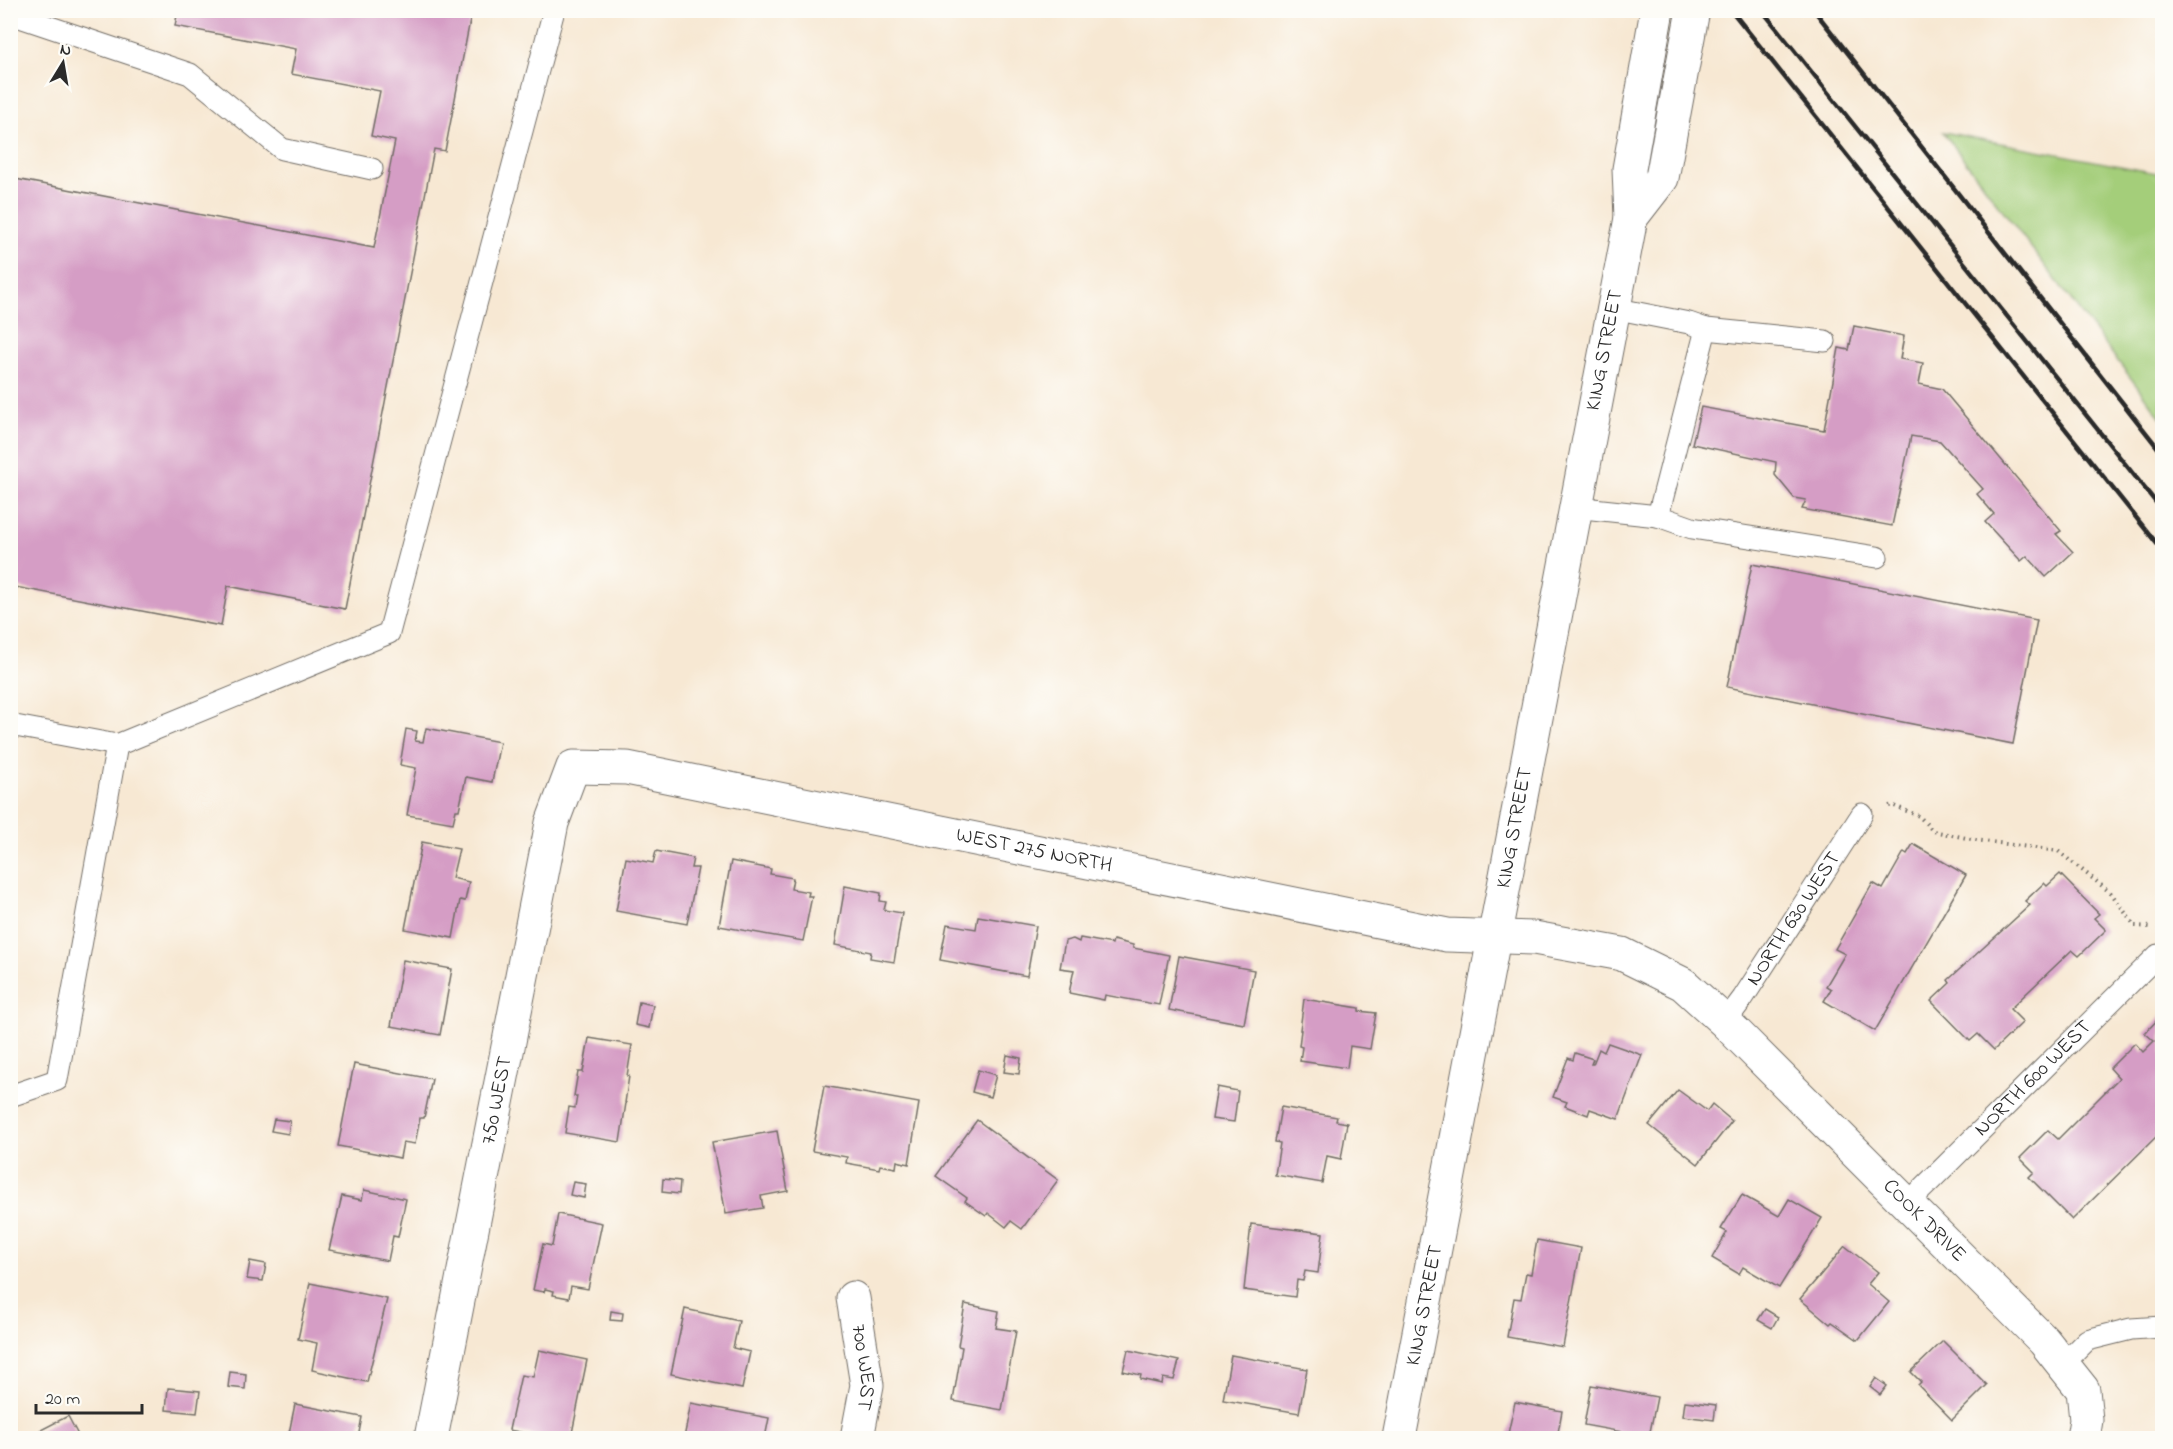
<svg xmlns="http://www.w3.org/2000/svg" width="2173" height="1449" viewBox="0 0 2173 1449" font-family="'Indie Flower',sans-serif">
  <rect width="100%" height="100%" fill="#fdfcf7"/>
  <filter id="ink" filterUnits="userSpaceOnUse"><feTurbulence type="fractalNoise" baseFrequency=".0167" numOctaves="2"/><feDisplacementMap in="SourceGraphic" scale="12" xChannelSelector="R" yChannelSelector="G"/><feConvolveMatrix kernelMatrix="1 2 1 2 8 2 1 2 1" color-interpolation-filters="sRGB"/></filter>
  <filter id="wash" filterUnits="userSpaceOnUse"><feTurbulence type="fractalNoise" baseFrequency=".008" numOctaves="4" result="noise"/><feDisplacementMap in="SourceGraphic" scale="24" xChannelSelector="R" yChannelSelector="G"/><feGaussianBlur stdDeviation="1.35" result="paint"/><feColorMatrix in="noise" values="0 0 0 0 0 0 0 0 0 0 0 0 0 0 0 0 0 1.4 0 .05"/><feComposite in="paint" operator="in"/></filter>
  <g filter="url(#wash)">
    <rect width="100%" height="100%" fill="#f7e8d3"/>
    <path fill="#a4ce7a" stroke="#687c52" stroke-width="1.5" d="M 1943,132 L 2162,174 L 2162,419 Z"/>
    <g id="blocks">
      <g fill="#d59dc5">
        <path d="M 178,10 L 472,10 L 445,151 L 434,149 L 345,609 L 228,586 L 221,626 L 10,586 L 10,178 L 374,248 L 395,141 L 371,136 L 380,91 L 291,74 L 296,49 L 175,26 Z"/>
        <path d="M 1854,326 L 1904,336 L 1900,359 L 1923,363 L 1919,384 L 1942,389 L 2061,531 L 2056,534 L 2073,552 L 2046,577 L 2027,556 L 2021,561 L 1985,522 L 1994,514 L 1977,494 L 1983,489 L 1940,441 L 1911,436 L 1892,526 L 1802,509 L 1806,500 L 1794,498 L 1775,475 L 1776,462 L 1692,444 L 1701,407 L 1824,430 L 1839,348 L 1849,350 Z"/>
        <path d="M 1752,564 L 2037,620 L 2013,744 L 1727,687 Z"/>
        <path d="M 426,728 L 500,742 L 492,782 L 466,777 L 459,810 L 456,810 L 453,823 L 407,815 L 416,768 L 400,765 L 406,729 L 417,731 L 415,741 L 423,742 Z"/>
        <path d="M 422,842 L 459,849 L 452,878 L 469,882 L 465,901 L 460,900 L 453,938 L 405,929 Z"/>
        <path d="M 1913,844 L 1966,875 L 1875,1031 L 1824,1001 L 1831,989 L 1826,986 L 1845,954 L 1835,949 L 1873,883 L 1883,889 L 1904,852 L 1907,854 Z"/>
        <path d="M 656,851 L 693,858 L 691,868 L 698,868 L 687,924 L 616,911 L 626,858 L 653,863 Z"/>
        <path d="M 731,861 L 771,869 L 770,874 L 793,878 L 791,889 L 809,892 L 808,896 L 812,896 L 803,941 L 719,926 Z"/>
        <path d="M 2060,874 L 2099,914 L 2094,918 L 2106,930 L 2079,956 L 2072,950 L 2010,1009 L 2023,1022 L 1994,1050 L 1978,1034 L 1970,1041 L 1931,1001 L 1950,983 L 1948,980 L 2030,905 L 2025,901 L 2044,883 L 2047,886 Z"/>
        <path d="M 845,886 L 881,893 L 880,901 L 886,902 L 884,910 L 902,913 L 894,962 L 870,958 L 871,952 L 835,945 Z"/>
        <path d="M 978,916 L 1036,926 L 1027,976 L 940,960 L 947,924 L 976,929 Z"/>
        <path d="M 1080,938 L 1112,944 L 1113,940 L 1133,945 L 1133,948 L 1169,955 L 1159,1005 L 1105,995 L 1104,1000 L 1069,993 L 1074,970 L 1060,968 L 1065,941 L 1073,939 L 1079,942 Z"/>
        <path d="M 1179,956 L 1254,970 L 1244,1024 L 1169,1010 Z"/>
        <path d="M 403,960 L 452,969 L 440,1035 L 391,1026 Z"/>
        <path d="M 1304,999 L 1359,1008 L 1359,1011 L 1376,1013 L 1370,1049 L 1350,1046 L 1347,1068 L 1300,1061 L 1302,1047 L 1299,1046 L 1301,1030 L 1300,1030 Z"/>
        <path d="M 639,1002 L 653,1005 L 649,1028 L 635,1025 Z"/>
        <path d="M 2162,1015 L 2162,1131 L 2072,1220 L 2029,1177 L 2034,1172 L 2020,1158 L 2048,1130 L 2058,1139 L 2119,1078 L 2110,1068 L 2135,1043 L 2143,1052 L 2154,1041 L 2145,1033 Z"/>
        <path d="M 589,1038 L 632,1045 L 627,1076 L 629,1076 L 625,1103 L 626,1103 L 620,1142 L 565,1133 L 569,1107 L 575,1108 L 577,1096 L 574,1096 L 578,1072 L 583,1072 Z"/>
        <path d="M 1608,1043 L 1642,1055 L 1618,1119 L 1590,1109 L 1588,1115 L 1565,1106 L 1567,1102 L 1553,1097 L 1568,1058 L 1573,1060 L 1575,1053 L 1593,1059 L 1591,1064 L 1593,1064 L 1599,1049 L 1604,1052 Z"/>
        <path d="M 1007,1055 L 1021,1058 L 1019,1074 L 1004,1072 Z"/>
        <path d="M 354,1064 L 432,1079 L 424,1118 L 420,1118 L 415,1144 L 403,1142 L 400,1158 L 338,1146 Z"/>
        <path d="M 978,1070 L 996,1075 L 990,1097 L 972,1092 Z"/>
        <path d="M 824,1086 L 919,1103 L 909,1164 L 897,1161 L 896,1168 L 880,1165 L 879,1169 L 846,1163 L 847,1157 L 812,1151 Z"/>
        <path d="M 1217,1087 L 1238,1091 L 1234,1122 L 1212,1119 Z"/>
        <path d="M 1678,1090 L 1707,1111 L 1712,1104 L 1732,1121 L 1698,1164 L 1649,1125 Z"/>
        <path d="M 1281,1107 L 1337,1117 L 1336,1121 L 1347,1123 L 1341,1159 L 1327,1156 L 1322,1183 L 1275,1175 L 1280,1143 L 1275,1142 Z"/>
        <path d="M 274,1119 L 290,1121 L 288,1134 L 271,1131 Z"/>
        <path d="M 977,1120 L 1058,1180 L 1022,1229 L 1011,1221 L 1006,1227 L 988,1213 L 986,1216 L 965,1201 L 967,1198 L 936,1176 Z"/>
        <path d="M 777,1131 L 788,1191 L 761,1196 L 763,1208 L 726,1214 L 712,1142 Z"/>
        <path d="M 663,1179 L 680,1181 L 679,1194 L 662,1192 Z"/>
        <path d="M 573,1182 L 586,1184 L 584,1198 L 570,1195 Z"/>
        <path d="M 364,1190 L 406,1199 L 398,1237 L 393,1236 L 388,1261 L 329,1250 L 342,1196 L 362,1200 Z"/>
        <path d="M 1742,1195 L 1779,1216 L 1789,1199 L 1822,1218 L 1779,1288 L 1743,1267 L 1739,1274 L 1712,1258 L 1727,1232 L 1721,1229 Z"/>
        <path d="M 558,1214 L 602,1223 L 588,1289 L 571,1286 L 569,1298 L 553,1295 L 554,1291 L 545,1289 L 544,1292 L 533,1290 L 543,1244 L 552,1246 Z"/>
        <path d="M 1251,1224 L 1323,1233 L 1318,1273 L 1305,1271 L 1303,1281 L 1297,1280 L 1295,1297 L 1244,1290 Z"/>
        <path d="M 1537,1240 L 1581,1248 L 1563,1347 L 1507,1337 L 1514,1298 L 1521,1299 L 1526,1273 L 1531,1274 Z"/>
        <path d="M 1845,1246 L 1878,1272 L 1868,1284 L 1889,1302 L 1858,1340 L 1832,1322 L 1830,1324 L 1800,1299 Z"/>
        <path d="M 250,1261 L 266,1264 L 263,1281 L 247,1279 Z"/>
        <path d="M 310,1283 L 387,1299 L 367,1382 L 312,1370 L 317,1343 L 298,1339 Z"/>
        <path d="M 965,1304 L 999,1311 L 996,1328 L 1016,1331 L 1002,1410 L 953,1401 L 962,1347 L 958,1346 Z"/>
        <path d="M 685,1309 L 739,1321 L 733,1348 L 750,1352 L 742,1389 L 671,1374 Z"/>
        <path d="M 1765,1309 L 1778,1317 L 1772,1328 L 1758,1320 Z"/>
        <path d="M 611,1311 L 623,1313 L 622,1321 L 610,1320 Z"/>
        <path d="M 1943,1341 L 1987,1385 L 1952,1420 L 1918,1385 L 1921,1382 L 1911,1372 Z"/>
        <path d="M 539,1350 L 587,1360 L 571,1438 L 549,1438 L 509,1430 L 521,1375 L 533,1377 Z"/>
        <path d="M 1128,1350 L 1179,1361 L 1174,1380 L 1163,1378 L 1162,1384 L 1140,1379 L 1141,1375 L 1123,1371 Z"/>
        <path d="M 1231,1355 L 1307,1369 L 1299,1413 L 1223,1400 Z"/>
        <path d="M 230,1372 L 246,1374 L 245,1389 L 228,1387 Z"/>
        <path d="M 1876,1378 L 1887,1386 L 1880,1395 L 1870,1387 Z"/>
        <path d="M 1591,1385 L 1657,1397 L 1649,1437 L 1584,1425 Z"/>
        <path d="M 168,1388 L 200,1391 L 197,1413 L 166,1410 Z"/>
        <path d="M 1685,1401 L 1716,1405 L 1714,1420 L 1683,1416 Z"/>
        <path d="M 1515,1402 L 1562,1411 L 1557,1438 L 1507,1438 Z"/>
        <path d="M 691,1403 L 769,1418 L 765,1438 L 684,1438 Z"/>
        <path d="M 295,1404 L 362,1417 L 358,1438 L 288,1438 Z"/>
        <path d="M 68,1416 L 79,1437 L 37,1438 L 35,1433 Z"/>
      </g>
    </g>
  </g>
  <g filter="url(#ink)">
    <use href="#blocks" fill-opacity="0" stroke="#726d66" stroke-width="1.5"/>
    <g fill="none" stroke-linecap="round" stroke-linejoin="round">
      <g stroke="#726d66" stroke-width="23">
        <g id="service">
          <path d="M 11,10 L 23,18 L 190,74 L 282,149 L 372,169"/>
          <path d="M 1613,308 L 1689,323 L 1706,329 L 1658,516"/>
          <path d="M 1706,329 L 1825,341"/>
          <path d="M 1574,507 L 1658,516 L 1692,528 L 1877,557"/>
          <path d="M 10,725 L 117,745"/>
          <path id="s1" d="M 1725,1022 L 1743,998 L 1862,814"/>
          <path d="M 10,1096 L 57,1080 L 117,745 L 389,633 L 554,10"/>
          <path id="s2" d="M 1907,1204 L 2158,955 L 2162,955"/>
          <path d="M 2062,1365 L 2087,1340 L 2131,1329 L 2162,1327"/>
        </g>
      </g>
      <g stroke="#726d66" stroke-width="35">
        <g id="minor">
          <path id="s3" d="M 853,1298 L 867,1385 L 857,1438"/>
          <path id="s4" d="M 431,1438 L 552,823 L 573,767 L 627,768 L 1447,935 L 1534,938 L 1622,954 L 1683,984 L 1725,1022 L 2044,1341 L 2083,1390 L 2086,1420 L 2083,1438"/>
        </g>
      </g>
      <g stroke="#726d66" stroke-width="35">
        <g id="tertiary">
          <path d="M 1631,218 L 1662,178 L 1693,10"/>
          <path id="s5" d="M 1399,1438 C 1480,1032 1550,624 1631,218 L 1629,169 L 1657,10"/>
        </g>
      </g>
      <path stroke="#726d66" stroke-width="4" stroke-dasharray="1.5 4.5" stroke-linecap="butt" d="M 1889,806 L 1892,805 L 1919,816 L 1933,831 L 1976,840 L 2058,851 L 2111,893 L 2135,926 L 2152,927"/>
      <use href="#service" stroke="#fff" stroke-width="21"/>
      <use href="#minor" stroke="#fff" stroke-width="33"/>
      <use href="#tertiary" stroke="#fff" stroke-width="33"/>
      <g stroke="#2b2b2b" stroke-width="4.5">
        <path d="M 1731,10 L 2162,550"/>
        <path d="M 1762,10 L 2162,510"/>
        <path d="M 1814,10 L 2162,453"/>
      </g>
    </g>
  </g>
  <g text-anchor="middle" dominant-baseline="central" stroke-width="5" stroke-linejoin="round" paint-order="stroke">
    <g font-size="21" fill="#2b2b2b" stroke="#fdfcf7">
      <text stroke="none"><textPath href="#s5" startOffset="1107">KING STREET</textPath></text>
      <text stroke="none"><textPath href="#s5" startOffset="621">KING STREET</textPath></text>
      <text stroke="none"><textPath href="#s4" startOffset="1156">WEST 275 NORTH</textPath></text>
      <text stroke="none"><textPath href="#s1" startOffset="124">NORTH 630 WEST</textPath></text>
      <text stroke="none"><textPath href="#s2" startOffset="178">NORTH 600 WEST</textPath></text>
      <text stroke="none"><textPath href="#s4" startOffset="344">750 WEST</textPath></text>
      <text stroke="none"><textPath href="#s4" startOffset="2160">COOK DRIVE</textPath></text>
      <text stroke="none"><textPath href="#s5" startOffset="135">KING STREET</textPath></text>
      <text stroke="none"><textPath href="#s3" startOffset="70">700 WEST</textPath></text>
    </g>
  </g>
  <rect width="2173" height="1449" fill="none" stroke="#fdfcf7" stroke-width="36"/>
  <g transform="translate(63 63) rotate(11)" stroke="#fdfcf7" stroke-width="4.5" paint-order="stroke">
  <path d="M0-4.5L10 22L0 15L-10 22Z" fill="#2b2b2b"/>
  <text y="-9" font-size="16" font-weight="bold" text-anchor="middle" fill="#2b2b2b">N</text>
  </g>
  <path d="M36 1404v9h106v-9" fill="none" stroke="#2b2b2b" stroke-width="3"/>
  <text x="45" y="1404" font-size="18" fill="#2b2b2b" stroke="#fdfcf7" stroke-width="4.5" paint-order="stroke">20 m</text>
</svg>
